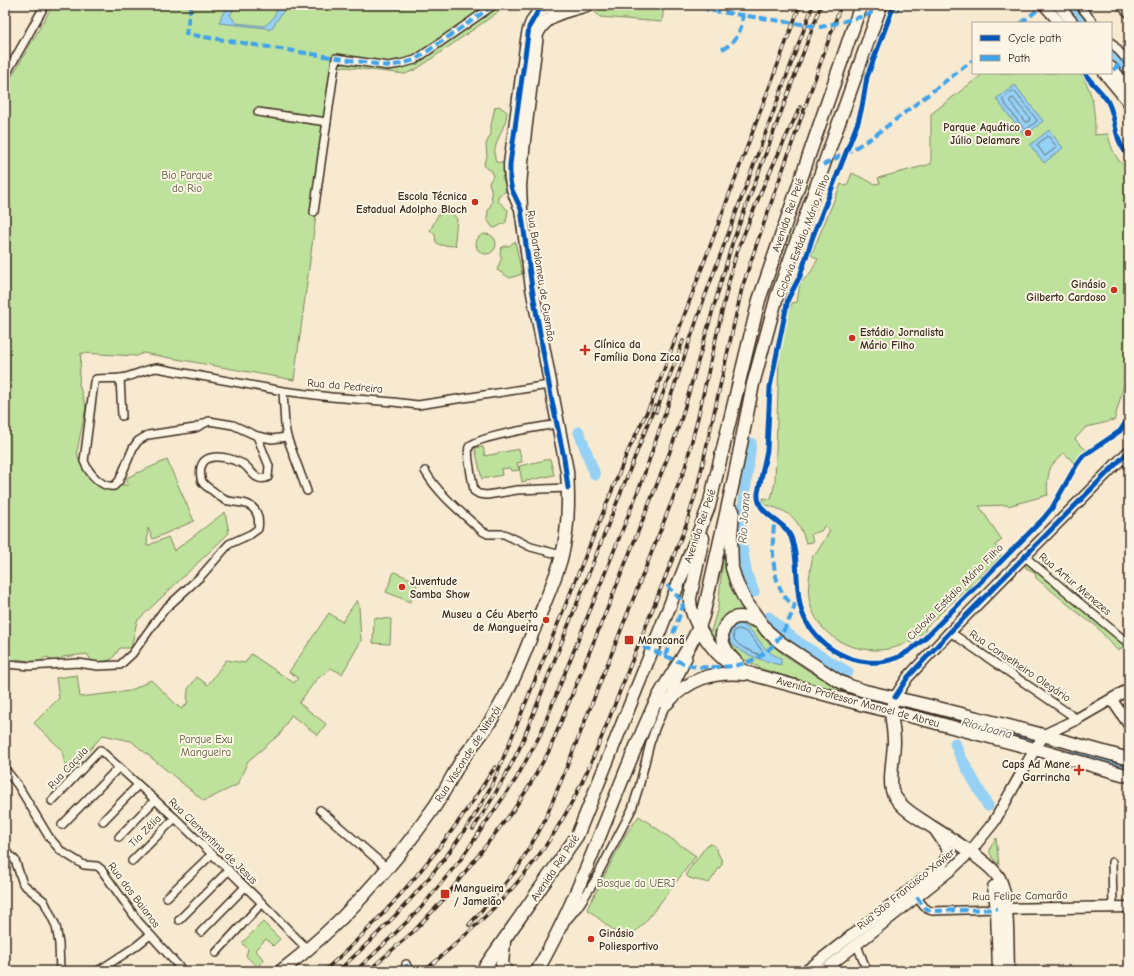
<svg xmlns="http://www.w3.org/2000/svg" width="1134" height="976" viewBox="0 0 1134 976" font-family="'Comic Neue',sans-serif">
  <rect width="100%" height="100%" fill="#f7ead0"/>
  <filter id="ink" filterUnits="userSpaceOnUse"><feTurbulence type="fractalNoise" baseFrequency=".025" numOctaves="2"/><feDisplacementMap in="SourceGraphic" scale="8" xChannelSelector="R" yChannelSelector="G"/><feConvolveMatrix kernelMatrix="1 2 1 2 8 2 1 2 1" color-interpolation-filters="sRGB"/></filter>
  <g filter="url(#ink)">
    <g fill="#bee29c" stroke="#7c865d">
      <path d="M 53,5 L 504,5 L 501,10 L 491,17 L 424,64 L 415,70 L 405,74 L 336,66 L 294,380 L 143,353 L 137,356 L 81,353 L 79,384 L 86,407 L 77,451 L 79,461 L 93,479 L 113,485 L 128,485 L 126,478 L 167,460 L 194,521 L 153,539 L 148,528 L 147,546 L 168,537 L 174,551 L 225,512 L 229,533 L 137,621 L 131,648 L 120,648 L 112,659 L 97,664 L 91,660 L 87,654 L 63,657 L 56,663 L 46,657 L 38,663 L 18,659 L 5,662 L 5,88 Z"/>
      <path d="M 597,5 L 664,5 L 662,22 L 600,17 L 595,12 Z"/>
      <path d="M 984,73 L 1080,73 C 1094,92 1095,113 1095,135 L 1108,134 C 1111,149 1116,161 1129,169 L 1129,366 L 1126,366 L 1123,380 L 1125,381 L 1114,421 L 1109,420 L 1108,422 L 1086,427 L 1075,439 L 1086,450 L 1074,463 L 1064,453 C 1060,457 1055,461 1052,465 C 1048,470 1046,488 1048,495 L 1008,506 L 1007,505 L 979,506 L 1002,540 L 995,545 L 1001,556 L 925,628 L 926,630 L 910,643 L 909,641 C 898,648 887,650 874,650 C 843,649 818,633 810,603 C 806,588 811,571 812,557 L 817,552 L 830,531 L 825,525 L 821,531 L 811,534 L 813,542 L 806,543 C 798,516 788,511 763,504 L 763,498 L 771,499 L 775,482 L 779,358 L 787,317 L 792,303 L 797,302 L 800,284 L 811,272 L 818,259 L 811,255 L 841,184 L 847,186 L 852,173 L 875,184 L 880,183 L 878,178 L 931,164 L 931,114 Z"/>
      <path d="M 499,106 L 507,112 C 506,130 490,144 496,162 L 505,163 L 506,175 L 503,175 L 502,178 L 506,184 L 506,191 L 498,196 L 498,201 L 508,210 L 506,222 L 495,228 L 492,227 L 487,219 L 488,211 L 492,202 L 491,189 L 489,183 L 493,176 L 492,171 L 485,167 L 484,163 L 487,157 L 486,144 L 491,134 L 491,125 L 495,107 Z"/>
      <path d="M 444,210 L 447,213 L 453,214 L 457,219 L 455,240 L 456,246 L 440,245 L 436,242 L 435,235 L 430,230 C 435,223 436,214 444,210 Z"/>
      <circle cx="486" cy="244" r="10"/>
      <path d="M 515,241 L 522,274 L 510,278 L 497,270 L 502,257 L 500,255 L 501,248 L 505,246 L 509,246 Z"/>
      <path d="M 483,447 L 485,456 L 519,449 L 522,462 L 517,463 L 519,470 L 511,471 L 510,468 L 501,469 L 502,475 L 482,479 L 475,448 Z"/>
      <path d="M 550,459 L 554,475 L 522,482 L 519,466 Z"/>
      <path d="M 726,544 L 749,615 L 734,616 L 722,650 L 710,635 L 718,607 L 723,558 Z"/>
      <path d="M 1028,561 L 1031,561 L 1124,645 L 1120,650 L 1117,650 L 1095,625 L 1082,616 L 1036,578 L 1035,572 L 1026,568 L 1025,563 Z"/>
      <path d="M 394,572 L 418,582 L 410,602 L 386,592 Z"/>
      <path d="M 357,600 L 359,606 L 361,641 L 342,674 L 331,668 L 316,680 L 299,703 L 326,724 L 318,735 L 291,715 L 281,733 L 248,761 L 237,785 L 204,801 L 131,741 L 103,735 L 67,775 L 62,750 L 34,723 L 59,698 L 56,678 L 77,675 L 80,697 L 130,691 L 151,680 L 181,709 L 187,704 L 188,689 L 197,677 L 208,685 L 226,660 L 245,663 L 251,654 L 294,683 L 298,678 L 289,672 L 329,613 L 342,622 Z"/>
      <path d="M 374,618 L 391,619 L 390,644 L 373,643 Z"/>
      <path d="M 740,621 L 755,625 L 773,645 L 783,654 L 809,671 L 851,695 L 762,669 L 738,656 L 728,643 L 727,631 L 731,626 Z"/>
      <path d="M 639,816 L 696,856 C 684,872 672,887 660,903 C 650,915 640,932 625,938 L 619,935 L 587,909 L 626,834 Z"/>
      <path d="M 996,838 L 999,865 C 988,853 987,852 996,838 Z"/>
      <path d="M 710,844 L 714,845 L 722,861 L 722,864 L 709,883 L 689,878 L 687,876 L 687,872 L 707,845 Z"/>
      <path d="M 263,922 L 280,939 L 273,946 L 266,939 L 255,950 L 264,960 L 257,967 L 246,956 L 248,949 L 242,943 Z"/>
    </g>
    <g fill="#95d0f5" stroke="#718e9f">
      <path d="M 231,5 L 236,5 L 230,15 L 236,23 L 264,26 C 272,21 276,15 278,5 L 285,5 L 285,8 L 272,28 L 268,30 L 266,28 L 219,23 L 222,15 Z"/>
      <path d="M 1015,85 L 1043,121 L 1025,136 L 996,99 Z"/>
      <path d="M 1049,130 L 1063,148 L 1044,163 L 1030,145 Z"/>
      <path d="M 740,624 C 752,627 757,640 765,648 C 770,653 775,656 781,658 L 781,665 C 766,662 737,653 729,640 C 728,632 731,626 740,624 Z"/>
    </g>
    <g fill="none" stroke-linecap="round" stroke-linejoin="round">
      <g stroke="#5f6c74" stroke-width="1">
        <path d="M 1013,91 L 1015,92 L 1037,120 L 1036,122 L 1027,129 L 1024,129 L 1003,101 L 1003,99 Z"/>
        <path d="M 1013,98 L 1030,118 L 1028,122 L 1025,122 L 1010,102 L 1010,100 Z"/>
        <path d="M 1048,136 L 1057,147 L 1045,156 L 1037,145 Z"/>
        <path d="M 738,629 C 749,629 756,644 763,652 L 762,654 L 760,655 C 750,650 729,645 734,631 Z"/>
      </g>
      <g stroke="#95d0f5" stroke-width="11">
        <path d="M 1070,7 L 1084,23"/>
        <path d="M 1111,54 L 1129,74"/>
        <path d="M 579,432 L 595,475"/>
        <path d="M 751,443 L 741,525 L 741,542 L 747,575 L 754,592"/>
        <path d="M 769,617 C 792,641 819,655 848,672"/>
        <path d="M 946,717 L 1028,739"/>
        <path d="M 955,743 L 960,756 L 988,806"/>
        <path d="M 1075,752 L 1129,768"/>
      </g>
      <g stroke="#3b2a1e" stroke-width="10">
        <g id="street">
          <path d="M 1079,5 L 1094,23"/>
          <path d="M 1111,42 L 1129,63"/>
          <path d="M 5,76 L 45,5"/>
          <path d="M 258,112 L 327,122"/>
          <path d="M 314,212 L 336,58 L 388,66 L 400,64 L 415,60 L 494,5"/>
          <path d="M 120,378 L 122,416"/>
          <path d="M 283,391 L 285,426 L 287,437 L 272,439 L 257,436 L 233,425 L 209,421 L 195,428 L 148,435 L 138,441 L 133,448 L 119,481 L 114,486 C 101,488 88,472 84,461 L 94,382 L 96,379 C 104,378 113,379 121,378 C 134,376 145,369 157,368 L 283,391 L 331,397 L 393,402 L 418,405 L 549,385"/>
          <path d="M 558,424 C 545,426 472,437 469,447 C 466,455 473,482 474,491 L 479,494 L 487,495 L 517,490 L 568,488"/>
          <path d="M 287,437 L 307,491"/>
          <path d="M 1122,458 L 1129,465"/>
          <path d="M 425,471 C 439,495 462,513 482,531 L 488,534 L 504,534 L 531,547 L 561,555"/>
          <path d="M 1024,556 L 1129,644"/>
          <path d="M 950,632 L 1077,719"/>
          <path d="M 5,664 L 30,666 L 78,663 L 98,666 L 120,665 L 132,654 L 164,610 L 201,576 L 229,544 L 251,534 L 258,529 C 260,517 257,506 243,503 C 237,502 231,502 225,500 C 220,497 215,492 210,489 C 206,486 201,483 201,478 C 196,449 227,456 243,464 C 249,467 252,476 259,478 C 263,479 265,479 268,477 L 269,466 L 257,436"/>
          <path d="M 5,769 L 17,784 L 49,837 L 61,851 L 84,865 L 97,866 L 101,869 L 138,921 L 183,971"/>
          <path d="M 52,801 L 100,750 L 175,818 L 262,903 L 308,950"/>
          <path d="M 320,810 L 387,868"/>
          <path d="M 103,821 L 138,785"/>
          <path d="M 62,825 L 119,767"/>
          <path d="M 119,837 L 155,800"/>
          <path d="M 5,851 L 15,860 L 23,884 L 44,901 L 56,926 L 59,944 L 60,971"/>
          <path d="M 132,861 L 175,818"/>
          <path d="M 1112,862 L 1113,907"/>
          <path d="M 167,897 L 212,854"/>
          <path d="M 917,897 C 922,904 924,909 932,911 L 997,909"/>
          <path d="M 568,919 L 578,907 L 594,882 L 632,809 L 639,787 L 650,743 L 656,726 L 688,658"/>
          <path d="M 179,920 L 229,870"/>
          <path d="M 201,932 L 245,887"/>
          <path d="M 857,945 L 867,971"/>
          <path d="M 216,953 L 262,903"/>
          <path d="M 406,964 L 409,971"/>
          <path d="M 98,971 L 135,947 L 150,935"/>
        </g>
      </g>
      <g stroke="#3b2a1e" stroke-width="13">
        <g id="secondary">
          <path d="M 1044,5 L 1060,23"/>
          <path d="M 1058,5 L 1073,23"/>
          <path d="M 1122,5 L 1129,12"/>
          <path d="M 1111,67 L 1129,88"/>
          <path d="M 1104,73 L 1129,103"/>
          <path d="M 1112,700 L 1129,725"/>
          <path d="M 891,711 L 895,697 L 908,677 L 950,632 L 1129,451"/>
          <path d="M 999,909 L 1129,907"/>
          <path d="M 806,971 L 941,866 L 948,855 L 947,848 L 934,829"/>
          <path d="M 823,971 L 952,869 L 969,853 L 994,822 L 1035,749 L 1044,735 L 1077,719 L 1129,689"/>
        </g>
      </g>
      <g stroke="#3b2a1e" stroke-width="15">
        <g id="primary">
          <path d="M 519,205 C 512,189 510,180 510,164 L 527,40 C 529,25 534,12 549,5"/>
          <path d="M 733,511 L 731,536 L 732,568 L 737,584 L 746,602 L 767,631 L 781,643 L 837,680 L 847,685 L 865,691 L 926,705 L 1032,732 L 1129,759"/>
          <path d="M 703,538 L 690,598 C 689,618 712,652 729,663 C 737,669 745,671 754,675 L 864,705 L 922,719 L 1035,749 L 1129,776"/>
          <path d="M 738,664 C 727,654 715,637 727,624 C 730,619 735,617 740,617 C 748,617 755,620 761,623"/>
          <path d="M 666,704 C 688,679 712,671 745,674"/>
          <path d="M 891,711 C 892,722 894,732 894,742 C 894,755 888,782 893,793 C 900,808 916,816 929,825 C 945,835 991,863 999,878 C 1009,897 1007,948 1008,971"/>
          <path d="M 994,887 L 997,909 L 999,971"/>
          <path d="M 504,942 L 502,964 L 506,971"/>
          <path d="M 281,971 C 341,925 392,868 435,806 C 445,791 452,776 461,761 C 471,746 484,733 493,717 C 510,690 522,660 534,629 C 543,606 554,583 561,559 C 569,530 569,500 567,471 L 532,288 L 521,209 L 520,186 L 524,140 L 537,34 C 548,12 565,12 587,5"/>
          <path d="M 482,971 L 577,836 L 657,638 L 709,506 L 759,300 L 861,5"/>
          <path d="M 537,971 C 549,950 560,928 570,906 C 599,842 622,776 651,712 C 665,679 692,650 703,616 L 735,474 L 753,384 L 777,296 L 881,5"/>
        </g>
      </g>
      <use href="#street" stroke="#fcf5e5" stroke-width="7"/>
      <use href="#secondary" stroke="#fcf5e5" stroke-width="10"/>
      <use href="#primary" stroke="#fcf5e5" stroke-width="12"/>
      <g stroke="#3b2a1e" stroke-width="3.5">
        <g id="rail">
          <path d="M 656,412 L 683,341"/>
          <path d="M 473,829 C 491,802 507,774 521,745 L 655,406"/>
          <path d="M 469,925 L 498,892 L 517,869 L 543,824 L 566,769 L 685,468 L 698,417 L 728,285 L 736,254 L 763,187 L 800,107"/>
          <path d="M 324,971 C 391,912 448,842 495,767"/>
          <path d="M 338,971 C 387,927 433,879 469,824 C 479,809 488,793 496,776 L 628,451 L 653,399 L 800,5"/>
          <path d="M 355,971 L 374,954 L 420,909 L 461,859 L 516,779 L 540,735 L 642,481 L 704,299 L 813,5"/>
          <path d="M 368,971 L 414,931 L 444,899 L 512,812 L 528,788 L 549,751 L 610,602 L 669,454 L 681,420 L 732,244 L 821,5"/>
          <path d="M 424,971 C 468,934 511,896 544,848 C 578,800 599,745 620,691 C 642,636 664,580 686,525 L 697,489 L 742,288 L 757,243 L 841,5"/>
        </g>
      </g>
      <use href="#rail" stroke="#fcf5e5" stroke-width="2" stroke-dasharray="6" stroke-linecap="butt"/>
      <g stroke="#3fa3ea" stroke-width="4" stroke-dasharray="8 4" stroke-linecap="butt">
        <path d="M 191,5 L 186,34 L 388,66 L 400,64 L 415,60 L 494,5"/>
        <path d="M 702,5 L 708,10 L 714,11 L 821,27 L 868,15 L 881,5"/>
        <path d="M 892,12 L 904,5"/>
        <path d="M 1021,23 L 1044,5"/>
        <path d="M 722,49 C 739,42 746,22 741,5"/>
        <path d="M 1113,70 L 1126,59"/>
        <path d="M 823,165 L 848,152 L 873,137 L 973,60"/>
        <path d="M 643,647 C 658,652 673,660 688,665 C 698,668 709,667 719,667 C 762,666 781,644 795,605 C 770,594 771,541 775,519"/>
        <path d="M 665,656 L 683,606 L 681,600 L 667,585"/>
        <path d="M 917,897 C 922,904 924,909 932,911 L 997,909"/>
        <path d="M 406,964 L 409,971"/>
      </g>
      <g stroke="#fcf5e5" stroke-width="8">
        <g id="cycleway">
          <path d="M 549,5 L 538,11 L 529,27 L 510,164 L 510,181 L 512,190 L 521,209 L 532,288 L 551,396 L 564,458 L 568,488"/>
          <path d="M 894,5 L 867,77 L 862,107 L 858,122 L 813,236 L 800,276 L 788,299 L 770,387 L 767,450 L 758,493 C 756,516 783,518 791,537 C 800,561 794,588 802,612 C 814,647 859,673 896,658 C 906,654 915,647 923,640 L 1043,519 L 1052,508 L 1077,464 L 1083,456 L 1120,431 L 1129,417"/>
          <path d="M 1085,73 C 1091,84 1102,91 1108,102 C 1118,122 1112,138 1129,156"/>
          <path d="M 895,697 L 908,677 L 950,632 L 1129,451"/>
        </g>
      </g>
      <use href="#cycleway" stroke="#0057b8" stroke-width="5"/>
    </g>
  </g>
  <g fill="#c8321e" stroke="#fcf5e5" stroke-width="1.5">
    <circle cx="1028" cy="133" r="4"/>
    <circle cx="475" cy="202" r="4"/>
    <circle cx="1114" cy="290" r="4"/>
    <circle cx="852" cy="338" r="4"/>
    <path d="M583 344h4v4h4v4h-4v4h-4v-4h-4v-4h4z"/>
    <circle cx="402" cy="587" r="4"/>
    <circle cx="546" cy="620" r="4"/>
    <rect x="624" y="635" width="10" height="10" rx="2"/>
    <path d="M1077 764h4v4h4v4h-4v4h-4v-4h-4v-4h4z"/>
    <rect x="440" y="889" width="10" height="10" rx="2"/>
    <circle cx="591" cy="939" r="4"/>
  </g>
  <g text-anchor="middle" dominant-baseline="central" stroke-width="4" stroke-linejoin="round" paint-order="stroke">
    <g font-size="11" font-weight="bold" fill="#3b2a1e" stroke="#fcf5e5" text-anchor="start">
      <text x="1020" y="127" text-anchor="end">Parque Aquático<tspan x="1020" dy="13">Júlio Delamare</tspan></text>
      <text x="467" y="196" text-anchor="end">Escola Técnica<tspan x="467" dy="13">Estadual Adolpho Bloch</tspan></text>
      <text x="1106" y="284" text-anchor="end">Ginásio<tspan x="1106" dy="13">Gilberto Cardoso</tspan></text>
      <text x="860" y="332">Estádio Jornalista<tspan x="860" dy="13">Mário Filho</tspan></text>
      <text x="594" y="344">Clínica da<tspan x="594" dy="13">Família Dona Zica</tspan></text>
      <text x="410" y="581">Juventude<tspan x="410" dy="13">Samba Show</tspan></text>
      <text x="538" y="614" text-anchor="end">Museu a Céu Aberto<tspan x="538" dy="13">de Mangueira</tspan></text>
      <text x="638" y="640">Maracanã</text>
      <text x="1070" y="764" text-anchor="end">Caps Ad Mane<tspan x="1070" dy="13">Garrincha</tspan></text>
      <text x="454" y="888">Mangueira<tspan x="454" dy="13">/ Jamelão</tspan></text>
      <text x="599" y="933">Ginásio<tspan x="599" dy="13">Poliesportivo</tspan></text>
    </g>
    <g font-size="11" fill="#5c583e" stroke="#fcf5e5">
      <text x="187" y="175">Bio Parque<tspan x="187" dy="13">do Rio</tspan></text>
      <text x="206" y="739">Parque Exu<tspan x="206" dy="13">Mangueira</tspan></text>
      <text x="636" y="883">Bosque da UERJ</text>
    </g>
    <g font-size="11" fill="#3b2a1e" stroke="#fcf5e5">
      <text transform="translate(788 215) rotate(-71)">Avenida Rei Pelé</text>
      <text transform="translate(803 236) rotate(-69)">Ciclovia Estádio Mário Filho</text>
      <text transform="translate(541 276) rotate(81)">Rua Bartolomeu de Gusmão</text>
      <text transform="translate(345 386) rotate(5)">Rua da Pedreira</text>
      <text transform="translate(700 526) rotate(-71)">Avenida Rei Pelé</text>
      <text transform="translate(1075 584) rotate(40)">Rua Artur Menezes</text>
      <text transform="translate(955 592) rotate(-45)">Ciclovia Estádio Mário Filho</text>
      <text transform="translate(1020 666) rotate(34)">Rua Conselheiro Olegário</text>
      <text transform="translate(858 702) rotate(15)">Avenida Professor Manoel de Abreu</text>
      <text transform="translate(468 754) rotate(-57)">Rua Visconde de Niterói</text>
      <text transform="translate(68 768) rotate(-47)">Rua Caçula</text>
      <text transform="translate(145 831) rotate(-45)">Tia Zélia</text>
      <text transform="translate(213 841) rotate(44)">Rua Clementina de Jesus</text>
      <text transform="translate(555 868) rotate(-56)">Avenida Rei Pelé</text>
      <text transform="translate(906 889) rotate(-39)">Rua São Francisco Xavier</text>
      <text transform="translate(134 895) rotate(53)">Rua dos Baianos</text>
      <text transform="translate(1020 896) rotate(-1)">Rua Felipe Camarão</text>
    </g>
    <g font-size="12" font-style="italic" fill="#525454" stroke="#fcf5e5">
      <text transform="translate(744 518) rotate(-86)">Rio Joana</text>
      <text transform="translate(987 728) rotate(15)">Rio Joana</text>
    </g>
  </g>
  <rect width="1134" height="976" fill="none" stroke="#fcf5e5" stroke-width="20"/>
  <rect x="10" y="10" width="1114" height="956" fill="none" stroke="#3b2a1e" stroke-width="1.5" filter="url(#ink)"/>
  <rect x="972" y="22" width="140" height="52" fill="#fcf5e5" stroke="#afa495"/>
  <rect x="980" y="35" width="20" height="6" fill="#0057b8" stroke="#afa495"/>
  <text x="1008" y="42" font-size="12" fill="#3b2a1e">Cycle path</text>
  <rect x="980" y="55" width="20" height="6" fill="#3fa3ea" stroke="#afa495"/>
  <text x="1008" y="62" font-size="12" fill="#3b2a1e">Path</text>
</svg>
